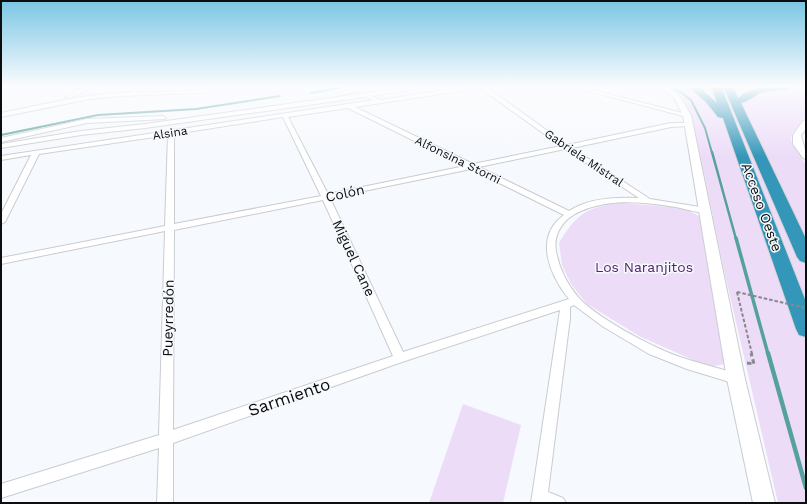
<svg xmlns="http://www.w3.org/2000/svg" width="807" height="504" viewBox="0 0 807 504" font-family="'Work Sans',sans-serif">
  <rect width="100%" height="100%" fill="#f6f9fd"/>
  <g fill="#eddcf8">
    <path d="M 665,86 L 806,86 L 806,116 L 792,134 L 791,140 L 806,165 L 806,503 L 778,503 L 723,266 L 699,149 L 688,110 L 681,97 Z"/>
    <path d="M 620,203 L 683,208 L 699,216 L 724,364 L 714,366 L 702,364 L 639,336 L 587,304 L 571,284 L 562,265 L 559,243 C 576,214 587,207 620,203 Z"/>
    <path d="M 463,404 L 521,425 L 503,503 L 429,503 Z"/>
  </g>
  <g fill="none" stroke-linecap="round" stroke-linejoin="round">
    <g stroke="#56a0a0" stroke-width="2">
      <path d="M 60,86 L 85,89"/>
      <path d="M 672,86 L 691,100 L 705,128 L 712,153"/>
      <path d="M 311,93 L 349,86"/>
      <path d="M 1,135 L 98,115 L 196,109 L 280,96"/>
    </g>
    <path stroke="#56a0a0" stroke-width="2.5" d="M 712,152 L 736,239"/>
    <path stroke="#56a0a0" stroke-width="3.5" d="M 736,238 L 768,354"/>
    <path stroke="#56a0a0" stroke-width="4.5" d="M 768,353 L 806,488"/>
    <g stroke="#c9ccd0" stroke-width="2">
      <g id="street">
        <path d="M 89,86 L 96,86 L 70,98 L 65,97 Z"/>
        <path d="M 119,86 L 126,86 L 138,91 L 133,92 Z"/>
        <path d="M 222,86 L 233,86 L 199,93 L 119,96 L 90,99 L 1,117 L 1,113 C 35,106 69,98 103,94 C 143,91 183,94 222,86 Z"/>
        <path d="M 362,86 L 371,86 L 342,95 L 339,93 Z"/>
        <path d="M 416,86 L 430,86 L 372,96 L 380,100 L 470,86 L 485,86 L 567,145 L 671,123 L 691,123 L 691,125 L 689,126 L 671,127 L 572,148 L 650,199 L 706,208 L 709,208 L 710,210 L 709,212 C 699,214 686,209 676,207 C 645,202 610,198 581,211 C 564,218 553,233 556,251 C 559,268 567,284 578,297 C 597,318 650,346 677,356 C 697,363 719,368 740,375 L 742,379 L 740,383 L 736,384 L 687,369 L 649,354 L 602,326 L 574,305 L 570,307 L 570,318 L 548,492 L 563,498 L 566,503 L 531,503 L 560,310 L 402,362 L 173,443 L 173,503 L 157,503 L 159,448 L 1,498 L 1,484 L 159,435 L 165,231 L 1,264 L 1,258 L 165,226 L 168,135 L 39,154 L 5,222 L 1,224 L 1,214 L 31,155 L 1,160 L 1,156 L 374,100 L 365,97 L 145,128 L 81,135 L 1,148 L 1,144 L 81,131 L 145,124 ZM 480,88 L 561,146 L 473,164 L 355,107 ZM 348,108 L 465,166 L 328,194 L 288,117 ZM 283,117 L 321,196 L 174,224 L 174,134 ZM 565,149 L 639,198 C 616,197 588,198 569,211 L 479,167 ZM 471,169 L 564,215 C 533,237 550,276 569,299 L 403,352 L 330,198 ZM 323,200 L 393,356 L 173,430 L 174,230 Z"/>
        <path d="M 569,86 L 578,86 L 690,115 L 687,117 Z"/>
        <path d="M 163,116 L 166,118 L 165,119 L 87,123 L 1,142 L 1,138 L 87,119 Z"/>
      </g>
    </g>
    <g stroke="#c9ccd0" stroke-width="2">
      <g id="secondary">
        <path d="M 660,86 C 677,86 683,102 691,115 L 745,379 L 775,503 L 753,503 L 727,379 L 683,115 L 674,98 Z"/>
        <path d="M 806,120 L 806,129 L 801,135 C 803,144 806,150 806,159 L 803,158 L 793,144 L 793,135 L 803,121 Z"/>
      </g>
    </g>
    <g stroke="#d3d3d4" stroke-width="2">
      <g id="highway">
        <path d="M 687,86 L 698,86 L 717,103 L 711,86 L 721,86 L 806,302 L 806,337 L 799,335 L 796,329 L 723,118 L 718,117 L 706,102 Z"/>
        <path d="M 723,86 L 733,86 L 738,98 C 755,85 773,86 794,86 C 787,92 772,90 763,92 C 755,95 748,102 741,103 L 806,239 L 806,263 L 800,261 L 797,257 Z"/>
      </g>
    </g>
    <path stroke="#87898c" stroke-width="2" stroke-dasharray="3.5 2" stroke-linecap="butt" d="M 737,292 L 752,354"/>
    <path stroke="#87898c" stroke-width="3" stroke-dasharray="4.5 3" stroke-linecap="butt" d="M 747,363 L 754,364 L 751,353"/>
    <use href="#street" fill="#fff" fill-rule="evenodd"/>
    <use href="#secondary" fill="#fff" fill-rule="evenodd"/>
    <use href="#highway" fill="#3496b8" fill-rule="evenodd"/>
    <path stroke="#87898c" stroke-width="2" stroke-dasharray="3.5 2" stroke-linecap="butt" d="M 737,292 L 806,308"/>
  </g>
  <linearGradient id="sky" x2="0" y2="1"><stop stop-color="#7ac5e4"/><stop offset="0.55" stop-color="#fbfcfe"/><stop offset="1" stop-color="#fbfcfe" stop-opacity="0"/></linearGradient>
  <rect width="807" height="157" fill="url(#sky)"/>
  <g text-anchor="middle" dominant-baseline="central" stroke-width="3" stroke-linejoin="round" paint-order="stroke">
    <g font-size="12" fill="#0c0d0e" stroke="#f6f9fd">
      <text transform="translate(170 133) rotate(-9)">Alsina</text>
      <text transform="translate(584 158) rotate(34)">Gabriela Mistral</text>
      <text transform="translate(458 160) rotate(26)">Alfonsina Storni</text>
    </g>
    <g font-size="14" fill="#0c0d0e" stroke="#f6f9fd">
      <text transform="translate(345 193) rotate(-12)">Colón</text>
      <text transform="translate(762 207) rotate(70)">Acceso Oeste</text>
      <text transform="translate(354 258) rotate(65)">Miguel Cane</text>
      <text transform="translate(168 318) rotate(-89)">Pueyrredón</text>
    </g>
    <g font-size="14" fill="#53226c" stroke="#f6f9fd">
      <text x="644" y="267">Los Naranjitos</text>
    </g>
    <g font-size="17" fill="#0c0d0e" stroke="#f6f9fd">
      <text transform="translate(289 397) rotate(-19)">Sarmiento</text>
    </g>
  </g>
  <rect width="807" height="504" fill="none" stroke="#0c0d0e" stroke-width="4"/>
</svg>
